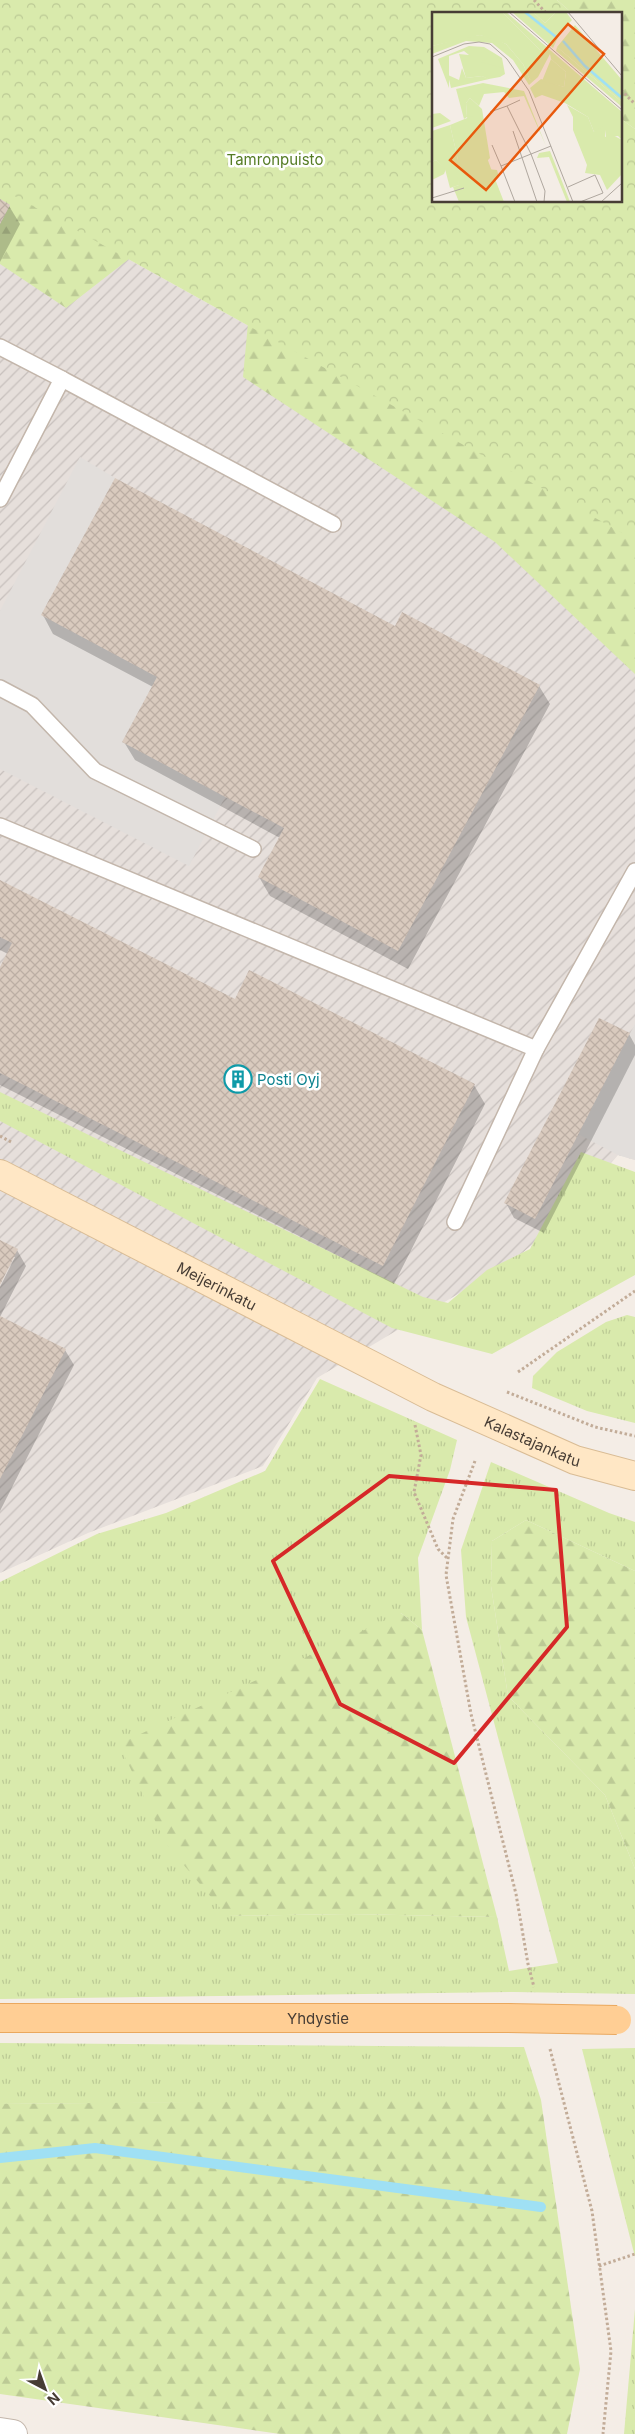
<svg xmlns="http://www.w3.org/2000/svg" width="635" height="2434" viewBox="0 0 635 2434" font-family="Inter,sans-serif">
  <defs>
    <pattern id="industrial-furrows" width="10" height="10" patternUnits="userSpaceOnUse" patternTransform="scale(1.25)"><rect width="10" height="10" fill="#e6dfdb"/><path d="M-1 1l2-2M0 10L10 0M9 11l2-2" fill="none" stroke="#c7c0bd"/></pattern>
    <pattern id="grass-tufts" width="24" height="20" patternUnits="userSpaceOnUse" patternTransform="scale(1.25)"><rect width="24" height="20" fill="#d9eaac"/><path d="M3 7l-1-3M5 7V3M7 7l1-3M15 17l-1-3M17 17v-4M19 17l1-3" fill="none" stroke="#bcca95"/></pattern>
    <pattern id="forest-firs" width="22" height="20" patternUnits="userSpaceOnUse" patternTransform="scale(1.25)"><rect width="22" height="20" fill="#d9eaac"/><path d="M5 1l3.5 6h-7zM16 11l3.5 6h-7z" fill="#bcca95"/></pattern>
    <pattern id="park-crowns" width="20" height="18" patternUnits="userSpaceOnUse" patternTransform="scale(1.25)"><rect width="20" height="18" fill="#d9eaac"/><path d="M2 6a3 3 0 1 1 6 0M12 15a3 3 0 1 1 6 0" fill="none" stroke="#bcca95"/></pattern>
    <pattern id="building-cross-hatch" width="8" height="8" patternUnits="userSpaceOnUse" patternTransform="scale(1.25)"><rect width="8" height="8" fill="#d9cabe"/><path d="M0 0l8 8M0 8l8-8" fill="none" stroke="#bcaea4"/></pattern>
  </defs>
  <rect width="100%" height="100%" fill="#f4ede6"/>
  <path fill="url(#industrial-furrows)" d="M 0,188 L 451,438 L 635,648 L 635,1160 L 618,1155 L 556,1225 L 510,1263 L 317,1378 L 263,1466 L 88,1533 L 0,1573 Z"/>
  <g fill="url(#grass-tufts)">
    <path d="M 0,1092 L 423,1297 L 448,1303 L 487,1270 L 530,1249 L 581,1152 L 635,1172 L 635,1275 L 492,1354 L 392,1328 L 0,1121 Z"/>
    <path d="M 627,1315 L 635,1317 L 635,1423 L 587,1411 L 532,1388 L 533,1376 L 557,1352 L 606,1322 Z"/>
    <path d="M 320,1379 L 457,1440 L 450,1470 L 418,1558 L 422,1630 L 401,1613 L 227,1916 L 348,1914 L 497,1917 L 509,1971 L 558,1963 L 466,1617 L 461,1550 L 491,1462 L 609,1513 L 635,1522 L 635,1571 L 526,1520 L 492,1541 L 491,1586 L 508,1696 L 605,1795 L 635,1869 L 635,1994 L 513,1992 L 0,1999 L 0,1582 L 97,1534 L 166,1513 L 265,1471 Z"/>
    <path d="M 0,2043 L 524,2047 L 541,2100 L 0,2104 Z"/>
    <path d="M 635,2048 L 635,2257 L 582,2049 Z"/>
    <path d="M 635,2309 L 635,2434 L 624,2434 Z"/>
  </g>
  <g fill="url(#forest-firs)">
    <path d="M 557,0 L 635,0 L 635,129 L 621,119 L 621,14 L 573,14 Z"/>
    <path d="M 0,108 L 635,488 L 635,674 L 495,542 L 243,377 L 253,269 L 170,227 L 66,308 L 0,264 L 0,224 L 10,205 L 0,199 Z"/>
    <path d="M 526,1520 L 635,1571 L 635,1869 L 605,1795 L 508,1696 L 491,1586 L 492,1541 Z"/>
    <path d="M 401,1613 L 422,1630 L 497,1917 L 348,1914 L 227,1916 L 166,1844 L 119,1744 Z"/>
    <path d="M 474,2099 L 541,2100 L 580,2369 L 567,2434 L 280,2434 L 0,2394 L 0,2104 Z"/>
  </g>
  <path fill="url(#park-crowns)" d="M 0,0 L 557,0 L 573,14 L 434,14 L 434,201 L 621,201 L 621,119 L 635,129 L 635,540 L 0,188 Z"/>
  <g fill="#e2dedb">
    <path d="M 80,457 L 115,478 L 41,615 L 157,677 L 123,742 L 225,797 L 189,866 L 0,769 L 0,611 Z"/>
    <path d="M 635,1024 L 635,1160 L 618,1155 L 578,1134 Z"/>
  </g>
  <g fill="#0003">
    <path d="M 0,201 L 9,206 L 20,224 L 0,262 Z"/>
    <path d="M 43,615 L 395,628 L 539,686 L 550,704 L 408,969 L 270,896 L 259,877 L 280,838 L 135,760 L 124,742 L 153,687 L 53,634 Z"/>
    <path d="M 0,882 L 236,1000 L 474,1085 L 485,1104 L 394,1284 L 0,1085 L 0,970 L 8,954 L 0,950 Z"/>
    <path d="M 629,1034 L 635,1045 L 635,1055 L 544,1233 L 514,1218 L 506,1203 Z"/>
    <path d="M 0,1242 L 17,1250 L 26,1266 L 0,1317 L 0,1287 L 15,1257 L 12,1257 L 0,1282 Z"/>
    <path d="M 0,1317 L 65,1350 L 74,1365 L 0,1511 Z"/>
  </g>
  <g fill="none" stroke-linecap="round" stroke-linejoin="round">
    <path stroke="#9fe0f4" stroke-width="10" d="M 0,2158 L 95,2148 L 541,2207"/>
  </g>
  <g fill="url(#building-cross-hatch)">
    <path d="M 0,199 L 10,205 L 0,224 Z"/>
    <path d="M 115,478 L 395,626 L 402,612 L 540,685 L 398,951 L 258,877 L 284,828 L 122,742 L 157,677 L 41,615 Z"/>
    <path d="M 0,880 L 235,999 L 249,970 L 475,1084 L 383,1266 L 0,1073 L 0,967 L 12,943 L 0,937 Z"/>
    <path d="M 599,1018 L 630,1033 L 535,1219 L 504,1203 Z"/>
    <path d="M 0,1240 L 18,1249 L 0,1285 Z"/>
    <path d="M 0,1316 L 66,1349 L 0,1479 Z"/>
  </g>
  <g fill="none" stroke-linecap="round" stroke-linejoin="round">
    <g stroke="#c3b6ab" stroke-width="18">
      <g id="lane">
        <path d="M 0,347 L 62,379 L 0,499"/>
        <path d="M 62,379 L 333,524"/>
        <path d="M 0,688 L 32,705 L 95,771 L 253,849"/>
        <path d="M 0,826 L 536,1049 L 455,1222"/>
        <path d="M 536,1049 L 635,871"/>
      </g>
    </g>
    <g stroke="#c3b6ab" stroke-width="30">
      <path id="street" d="M 0,2432 L 13,2434"/>
    </g>
    <g stroke="#d9bc95" stroke-width="30">
      <g id="secondary">
        <path id="s1" d="M 0,1174 L 433,1397 L 575,1460 L 635,1476"/>
      </g>
    </g>
    <g stroke="#eaa85e" stroke-width="30">
      <g id="primary">
        <path id="s2" d="M 0,2018 L 508,2018"/>
      </g>
    </g>
    <g stroke="#c2ac98" stroke-width="3" stroke-dasharray="2.5 2.5" stroke-linecap="butt">
      <path d="M 534,0 L 547,14"/>
      <path d="M 621,90 L 635,104"/>
      <path d="M 0,1136 L 13,1143"/>
      <path d="M 518,1372 L 635,1291"/>
      <path d="M 507,1392 L 595,1427 L 635,1436"/>
      <path d="M 415,1425 L 421,1455 L 414,1492 L 438,1549 L 448,1559"/>
      <path d="M 475,1461 L 453,1519 L 446,1575 L 471,1714 L 516,1894 L 528,1964 L 534,1987"/>
      <path d="M 550,2049 L 592,2211 L 611,2351 L 603,2434"/>
      <path d="M 599,2266 L 635,2254"/>
    </g>
    <use href="#lane" stroke="#fff" stroke-width="15"/>
    <use href="#street" stroke="#fff" stroke-width="28"/>
    <use href="#secondary" stroke="#ffe7c5" stroke-width="28"/>
    <use href="#primary" stroke="#ffce94" stroke-width="28"/>
    <g stroke="#eaa85e" stroke-width="30" stroke-linecap="butt">
      <path id="primary-bridge" d="M 508,2018 L 617,2020"/>
    </g>
    <use href="#primary-bridge" stroke="#ffce94" stroke-width="28"/>
  </g>
  <path fill="none" stroke="#d62828" stroke-width="4" stroke-linejoin="round" d="M 389,1476 L 556,1490 L 567,1627 L 454,1763 L 340,1704 L 273,1561 Z"/>
  <defs>
    <g id="building-ring" transform="scale(1.4375)"><circle r="9.5" fill="#fff" stroke="#0f9aa8" stroke-width="1.5"/><path d="M-4-6H4V6H1V3H-1V6H-4ZM-2.5-4.3h1.7v1.8h-1.7ZM.8-4.3h1.7v1.8H.8ZM-2.5-1h1.7V.8h-1.7ZM.8-1h1.7V.8H.8Z" fill="#0f9aa8"/></g>
  </defs>
  <g fill-rule="evenodd">
    <use href="#building-ring" x="238" y="1079"/>
  </g>
  <g text-anchor="middle" dominant-baseline="central" stroke-width="5" stroke-linejoin="round" paint-order="stroke">
    <g font-size="15" fill="#557c25" stroke="#fff">
      <text x="275" y="159">Tamronpuisto</text>
    </g>
    <g font-size="15" fill="#0d838f" stroke="#fff" text-anchor="start">
      <text x="257" y="1079">Posti Oyj</text>
    </g>
    <g font-size="15" fill="#473d35" stroke="#fff">
      <text stroke="none"><textPath href="#s1" startOffset="244">Meijerinkatu</textPath></text>
      <text stroke="none"><textPath href="#s1" startOffset="596">Kalastajankatu</textPath></text>
      <text stroke="none"><textPath href="#s2" startOffset="318">Yhdystie</textPath></text>
    </g>
  </g>
  <g transform="translate(432 12)">
    <rect width="190" height="190" fill="#f4ede6"/>
    <path d="M 70,0 L 74,0 L 190,100 L 190,128 L 186,124 L 174,125 L 173,118 L 162,120 L 156,105 L 133,91 L 110,83 L 103,86 L 98,76 L 109,67 L 132,75 L 134,60 L 119,47 L 118,42 L 106,65 L 97,73 L 81,48 L 60,31 L 34,29 L 0,42 L 0,34 L 34,25 L 48,23 L 61,26 L 74,32 L 91,52 L 98,68 L 107,49 L 108,38 ZM 80,0 L 101,0 L 113,11 L 124,0 L 134,0 L 140,8 L 128,21 L 121,36 ZM 37,34 L 52,35 L 62,41 L 70,46 L 73,62 L 68,65 L 40,70 L 56,67 L 50,64 L 34,66 L 27,42 L 37,43 L 32,39 L 17,44 L 17,76 L 6,47 ZM 125,35 L 190,90 L 190,95 L 124,39 ZM 51,71 L 92,79 L 114,134 L 92,84 L 77,86 L 72,80 L 52,82 L 47,94 L 38,86 L 34,91 L 35,105 L 32,107 L 24,77 ZM 118,139 L 135,182 L 138,190 L 135,190 L 117,145 L 105,146 L 107,141 ZM 4,148 L 14,157 L 12,162 L 0,168 L 0,150 Z" fill="#d9eaac"/>
    <path d="M 0,0 L 70,0 L 108,38 L 108,59 L 98,68 L 91,52 L 74,32 L 48,23 L 0,34 ZM 143,13 L 190,68 L 190,90 L 125,35 ZM 57,45 L 69,49 L 71,56 L 49,50 ZM 119,47 L 134,60 L 132,75 L 110,69 ZM 30,56 L 34,66 L 50,64 L 57,67 L 19,76 L 16,63 L 27,68 ZM 38,86 L 50,97 L 58,146 L 53,151 L 55,157 L 65,158 L 67,165 L 63,167 L 72,190 L 67,190 L 48,149 L 35,105 L 34,91 ZM 135,93 L 156,105 L 162,120 L 173,113 L 173,125 L 179,122 L 190,128 L 190,162 L 175,178 L 168,163 L 153,161 L 155,153 L 141,118 L 141,105 ZM 8,101 L 19,109 L 0,116 L 0,102 ZM 18,113 L 26,148 L 27,173 L 18,176 L 13,157 L 4,148 L 0,150 L 0,119 Z" fill="#d9eaac"/>
    <path d="M 40,104 L 71,190 L 27,190 L 21,175 L 27,173 L 22,150 L 26,148 L 18,113 Z" fill="#d9eaac"/>
    <path d="M 101,0 L 124,0 L 113,11 Z" fill="#d9eaac"/>
    <path fill="none" stroke="#9fe0f4" stroke-width="2.5" d="M 93,0 L 124,25M 131,29 L 153,54 L 190,86"/>
    <path fill="none" stroke="#afa79f" stroke-width="1" d="M 77,0 L 190,98M 136,0 L 190,64M 0,45 L 32,32 L 47,30 L 58,32 L 75,47 L 97,79 L 141,190M 58,100 L 75,94M 81,119 L 105,190M 60,133 L 69,154M 136,175 L 163,163 L 171,181 L 148,190M 0,186 L 32,176M 83,190 L 69,154 L 99,142 L 75,94 L 88,88M 112,190 L 113,179 L 99,142 L 119,134M 169,190 L 190,171"/>
    <path fill="#e8590c" fill-opacity="0.15" stroke="#e8590c" stroke-width="2.5" d="M 136,12 L 172,42 L 54,178 L 18,148 Z"/>
    <rect width="190" height="190" fill="none" stroke="#473d35" stroke-width="2.5"/>
  </g>
  <g transform="translate(45 2389) rotate(139)" stroke="#ffffff" stroke-width="4" paint-order="stroke">
  <path d="M0-4L9 19L0 12L-9 19Z" fill="#473d35"/>
  <text y="-8" font-size="14" font-weight="bold" text-anchor="middle" fill="#473d35">N</text>
  </g>
</svg>
